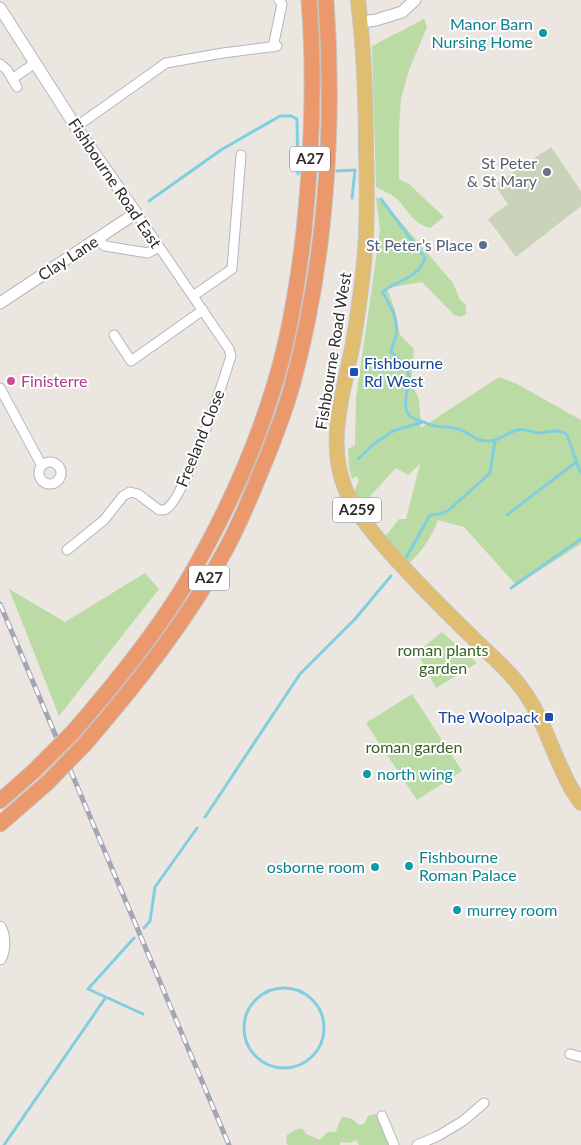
<svg xmlns="http://www.w3.org/2000/svg" width="581" height="1145" viewBox="0 0 581 1145" font-family="Lato,sans-serif">
	<rect width="100%" height="100%" fill="#ece6e0"/>
	<path fill="#bbdba4" d="M424,19L427,27L409,70L401,98L399,127V179L409,184L444,217L430,228C412,223 409,211 397,199C392,194 383,191 376,187L372,46Z
		M376,197L381,199L453,283L460,300L466,305V314L461,317L454,315L422,282L387,288L395,310L400,335L414,349L411,383L419,399L421,428L499,377L517,384L581,420V544L516,585L464,527L438,520C432,537 420,555 406,566L385,537L399,519H406L420,464L408,475L396,468L362,505L357,500L354,493L359,480L356,476L352,479L349,468L348,449L355,445L356,398L380,231Z
		M145,573L159,589L59,716L9,589L65,622Z
		M442,632L477,663L436,688L417,652Z
		M412,694L462,771L417,800L366,723Z
		M374,1114L385,1117L394,1145H359L356,1140L350,1143L340,1142V1145H288L286,1143L287,1135L293,1131L302,1128L306,1134L320,1140C324,1135 328,1130 336,1132L338,1125L342,1117C349,1117 354,1119 359,1125L364,1124L368,1116Z"/>
	<path fill="#c8d3b9" d="M551,147L581,191V206L516,257L488,219L508,204L495,185Z"/>
	<g fill="none" stroke-linecap="round" stroke-linejoin="round">
		<path stroke="#80cfe0" stroke-width="3" d="M337,171L355,170L352,198
			M381,199L425,258C418,279 397,280 382,292C390,304 399,320 396,335C395,341 392,346 391,352C397,359 408,365 409,376C410,387 400,407 410,416C414,420 420,420 424,422C430,424 425,424 431,425C441,428 452,426 461,430C471,434 477,442 489,441C499,441 507,433 517,430C525,428 531,432 539,433C547,433 558,428 566,434C569,437 577,466 581,473
			M149,201L221,150L280,116H291L297,119L298,174
			M358,459L374,444L393,431L423,422
			M507,515L576,462
			M406,558L430,515L440,514L449,510L490,473L495,441
			M511,588L581,539
			M205,817L300,674L355,619L391,576
			M144,928L150,921L155,887L197,828
			M134,938L88,989L143,1014
			M244 1028a40 40 0 1 1 80 0a40 40 0 1 1-80 0Z
			M4,1145L106,997"/>
		<g stroke="#b3b6be" stroke-width="11">
			<path id="street" d="M273,47L282,4L279,0
				M0,64L7,70L17,87
				M12,79L35,63
				M76,127L166,63L223,53L277,46
				M97,239L105,246L148,253L159,247
				M193,296L232,269L241,155
				M114,335L131,361L203,310
				M0,388L42,466
				M39 473a11 11 0 1 1 22 0a11 11 0 1 1-22 0Z
				M67,550L104,520L123,496L130,492L138,494L159,510C161,510 164,510 166,509C184,500 224,379 231,356L229,349L136,213
				M570,1054L581,1057
				M382,1116L394,1145
				M417,1145L438,1136L463,1121L484,1103"/>
		</g>
		<g stroke="#b3b6be" stroke-width="13">
			<path id="secondary" d="M0,8L76,127L136,213L0,303
				M361,22L376,20L402,12L415,0
				M0,927C5,935 5,951 0,959"/>
		</g>
		<g stroke="#c4c4c4" stroke-width="16">
			<path id="primary" d="M358,0C364,50 366,101 366,152C367,180 367,208 366,237C364,272 359,308 353,343C344,390 326,442 345,488C353,508 366,524 379,540C408,574 440,606 472,637C487,652 503,665 516,681C543,713 550,749 569,784C572,791 577,797 581,803"/>
		</g>
		<g stroke="#c4c4c4" stroke-width="17">
			<path id="highway" d="M73,732C114,685 154,636 186,583C223,520 254,453 275,383C290,334 298,282 304,231C312,154 315,77 309,0
				M85,744C138,682 188,620 227,547C238,526 248,503 257,481C270,450 283,418 292,386C326,263 335,127 326,0
				M0,801L34,771
				M0,824L47,783"/>
		</g>
		<use href="#street" stroke="#fff" stroke-width="9"/>
		<use href="#secondary" stroke="#fff" stroke-width="11"/>
		<use href="#primary" stroke="#e0bd71" stroke-width="14"/>
		<use href="#highway" stroke="#eb996c" stroke-width="15"/>
		<g stroke="#a3a7b4" stroke-width="5">
			<path id="rail" d="M0,604L229,1145"/>
		</g>
		<use href="#rail" stroke="#fff" stroke-width="3" stroke-dasharray="9" stroke-linecap="butt"/>
		<g stroke="#c4c4c4" stroke-width="17" stroke-linecap="butt">
			<path id="highway-bridge" d="M34,771L73,732
				M47,783L85,744"/>
		</g>
		<use href="#highway-bridge" stroke="#eb996c" stroke-width="15"/>
	</g>
	<g fill="#0f9aa8" stroke="#fff" stroke-width="2">
		<circle cx="543" cy="33" r="5"/>
		<circle cx="367" cy="774" r="5"/>
		<circle cx="409" cy="866" r="5"/>
		<circle cx="375" cy="867" r="5"/>
		<circle cx="457" cy="910" r="5"/>
	</g>
	<circle fill="#6b7280" stroke="#fff" stroke-width="2" cx="547" cy="172" r="5"/>
	<circle fill="#5c6f8a" stroke="#fff" stroke-width="2" cx="483" cy="245" r="5"/>
	<g fill="#1a4fb4" stroke="#fff" stroke-width="2">
		<rect x="349" y="367" width="10" height="10" rx="2.5"/>
		<rect x="544" y="712" width="10" height="10" rx="2.5"/>
	</g>
	<circle fill="#d1479c" stroke="#fff" stroke-width="2" cx="11" cy="381" r="5"/>
	<g text-anchor="middle" stroke-width="4" stroke-linejoin="round" paint-order="stroke">
		<g fill="#fff" stroke="#6b6b6b" stroke-width="1">
			<rect x="290" y="146.5" width="40" height="25" rx="4"/>
			<rect x="333" y="497.5" width="48" height="25" rx="4"/>
			<rect x="189" y="565.5" width="40" height="25" rx="4"/>
		</g>
		<g font-size="15" font-weight="bold" fill="#2c2c2c">
			<text x="310" y="164">A27</text>
			<text x="357" y="515">A259</text>
			<text x="209" y="583">A27</text>
		</g>
		<g font-size="16" fill="#0d838f" stroke="#fff" text-anchor="start">
			<text x="533" y="30" text-anchor="end">Manor Barn<tspan x="533" dy="18">Nursing Home</tspan></text>
			<text x="377" y="780">north wing</text>
			<text x="419" y="863">Fishbourne<tspan x="419" dy="18">Roman Palace</tspan></text>
			<text x="365" y="873" text-anchor="end">osborne room</text>
			<text x="467" y="916">murrey room</text>
		</g>
		<g font-size="16" fill="#5b616d" stroke="#fff" text-anchor="end">
			<text x="537" y="169">St Peter<tspan x="537" dy="18">&amp; St Mary</tspan></text>
		</g>
		<g font-size="16" fill="#2c2c2c" stroke="#fff">
			<text transform="translate(115 183) rotate(56)" y="6">Fishbourne Road East</text>
			<text transform="translate(68 258) rotate(-33)" y="6">Clay Lane</text>
			<text transform="translate(333 351) rotate(-81)" y="6">Fishbourne Road West</text>
			<text transform="translate(200 438) rotate(-68)" y="6">Freeland Close</text>
		</g>
		<g font-size="16" fill="#4e5e75" stroke="#fff" text-anchor="end">
			<text x="473" y="251">St Peter’s Place</text>
		</g>
		<g font-size="16" fill="#164399" stroke="#fff" text-anchor="start">
			<text x="364" y="369">Fishbourne<tspan x="364" dy="18">Rd West</tspan></text>
			<text x="539" y="723" text-anchor="end">The Woolpack</text>
		</g>
		<g font-size="16" fill="#b23c85" stroke="#fff" text-anchor="start">
			<text x="21" y="387">Finisterre</text>
		</g>
		<g font-size="16" fill="#356124" stroke="#fff">
			<text x="443" y="656">roman plants<tspan x="443" dy="18">garden</tspan></text>
			<text x="414" y="753">roman garden</text>
		</g>
	</g>
</svg>
